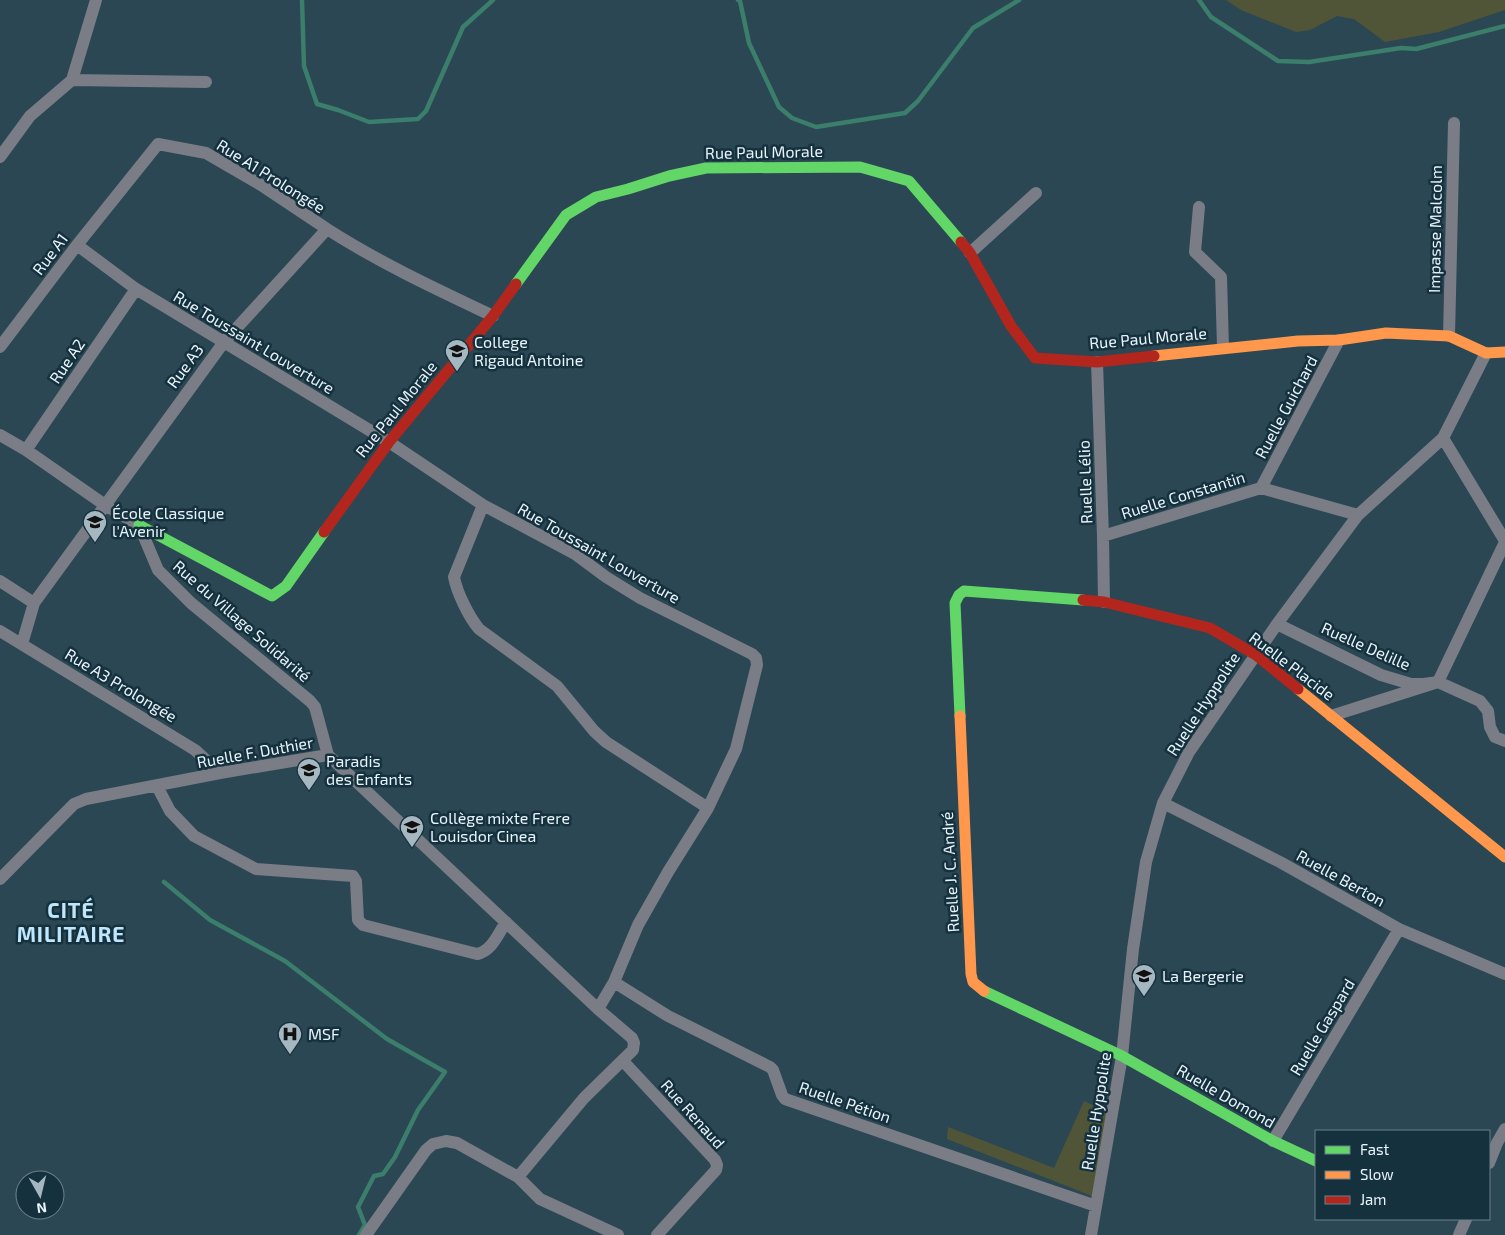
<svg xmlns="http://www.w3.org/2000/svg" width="1505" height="1235" viewBox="0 0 1505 1235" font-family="'Exo 2',sans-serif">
	<rect width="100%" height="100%" fill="#2b4753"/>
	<path fill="#505537" d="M1226,0H1505V10L1439,32L1385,42L1354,19L1337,16L1310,30L1296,32L1241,10Z
		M1084,1101L1107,1112L1092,1196L947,1139L948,1127L1054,1168Z"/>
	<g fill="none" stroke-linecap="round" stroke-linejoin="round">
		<path stroke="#3a7e6b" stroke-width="4.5" d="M302,0L304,66L317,104L338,110L369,122L418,119L426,111L463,27L493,0
			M738,0L740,1L749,43L779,107L792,118L816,127L905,113L918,101L973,28L1019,0
			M1199,0L1211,17L1278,61L1309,62L1401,48L1416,49L1505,26
			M164,882L210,920L285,961L387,1039L445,1072L418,1110L395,1157L383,1174L374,1176L358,1207L365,1225L359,1235"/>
		<path stroke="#7a7d86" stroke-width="12" d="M72,80L206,82
			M0,157L30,116L72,80L96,0
			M1199,207L1195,252L1221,277L1223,348
			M77,245L136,289L389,442L483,505L575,554L606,577L640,598L752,654L756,658L757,665L736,749L708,808L668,872L638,925L614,982L598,1009
			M970,253L1036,193
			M1449,336L1454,123
			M0,347L77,245L158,144L206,153L261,185L327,229
			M1097,362L1103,536L1104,602
			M0,435L26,450L105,505L139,525L158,570L191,603L310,701L315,707L328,755
			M1443,438L1505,541
			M26,450L136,289
			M1261,488L1339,340
			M483,505L454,577C457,593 469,617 479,629L557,686L594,731L606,742L708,808
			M1103,536L1261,488L1358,515
			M0,581L34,603
			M1277,624L1381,675L1411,684H1424L1438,682L1480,701L1488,711L1490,727L1495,737L1505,741
			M0,631L195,750L220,773
			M22,644L34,603L224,342L327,229C380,263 436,289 493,316
			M1331,716L1438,682L1505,542
			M157,786L170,811L194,836L256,869L353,876L356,881L358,920L363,925L477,954C492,951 498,934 506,922
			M1163,803L1280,862L1399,929L1505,974
			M0,879L74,804L86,799L220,773L328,755L598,1009L632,1038L634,1043L633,1050L584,1098L518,1177
			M614,982L668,1016L770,1067L773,1070L782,1095L785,1099L1096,1206
			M623,1061L715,1160L717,1165L716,1170L657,1235
			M1273,1141L1399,929
			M1489,1163L1497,1143L1505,1129
			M366,1235L426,1150L433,1144L446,1141L457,1143L518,1177L540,1199L618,1235
			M1091,1235L1122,1056L1133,949L1146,862L1163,803L1189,752L1277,624L1358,515L1443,438L1486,353
			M1459,1235L1466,1219"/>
		<path stroke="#63d668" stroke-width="11" d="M516,284L566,215L596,197L628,189L669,176L706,168L860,167L909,181L961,242
			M139,525L272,596L286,586L324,532
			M960,716L955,603L959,595L964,591L1083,600
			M984,991L1122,1056L1273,1141L1316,1161"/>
		<path stroke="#ff974d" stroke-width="11" d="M1154,356L1298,341L1339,340L1386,333L1449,336L1486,353L1505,352
			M1298,689L1505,857
			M960,716L971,974L973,982L984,991"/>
		<path stroke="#b3261e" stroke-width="11" d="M961,242L970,253L1011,326L1035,358L1097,362L1154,356
			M324,532L389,442L493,316L516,284
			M1083,600L1104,602L1210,628L1256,655L1298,689"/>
	</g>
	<defs>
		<g id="school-pin" transform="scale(1.25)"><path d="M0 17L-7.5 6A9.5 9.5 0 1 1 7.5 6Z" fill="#a5b7c0" stroke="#16313e"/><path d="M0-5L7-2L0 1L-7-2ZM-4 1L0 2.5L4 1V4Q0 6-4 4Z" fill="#111"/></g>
		<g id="hospital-pin" transform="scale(1.25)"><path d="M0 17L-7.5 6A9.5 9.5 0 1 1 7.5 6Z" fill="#a5b7c0" stroke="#16313e"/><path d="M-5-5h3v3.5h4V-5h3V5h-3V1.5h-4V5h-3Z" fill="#111"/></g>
	</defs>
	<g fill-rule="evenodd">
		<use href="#school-pin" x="457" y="351"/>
		<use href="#school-pin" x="95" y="522"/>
		<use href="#school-pin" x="309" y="770"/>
		<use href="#school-pin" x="412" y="827"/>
		<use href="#school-pin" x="1144" y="976"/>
		<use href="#hospital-pin" x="290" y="1034"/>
	</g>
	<g text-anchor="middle" stroke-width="5" stroke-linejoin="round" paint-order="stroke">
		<g font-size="16" fill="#e7f4fb" stroke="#16313e">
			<text transform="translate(764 152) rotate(-1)" y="6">Rue Paul Morale</text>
			<text transform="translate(271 176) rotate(32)" y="6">Rue A1 Prolongée</text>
			<text transform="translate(1435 229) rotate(-89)" y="6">Impasse Malcolm</text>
			<text transform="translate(50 254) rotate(-53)" y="6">Rue A1</text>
			<text transform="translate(1148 338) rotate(-5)" y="6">Rue Paul Morale</text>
			<text transform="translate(254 342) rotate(31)" y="6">Rue Toussaint Louverture</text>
			<text transform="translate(67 361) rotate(-56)" y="6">Rue A2</text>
			<text transform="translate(185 366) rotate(-54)" y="6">Rue A3</text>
			<text transform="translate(1286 407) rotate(-62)" y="6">Ruelle Guichard</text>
			<text transform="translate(396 409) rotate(-51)" y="6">Rue Paul Morale</text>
			<text transform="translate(1085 482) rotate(-92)" y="6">Ruelle Lélio</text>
			<text transform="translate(1183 495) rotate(-17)" y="6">Ruelle Constantin</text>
			<text transform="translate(599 553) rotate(30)" y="6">Rue Toussaint Louverture</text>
			<text transform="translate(242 621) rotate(41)" y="6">Rue du Village Solidarité</text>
			<text transform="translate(1366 646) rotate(24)" y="6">Ruelle Delille</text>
			<text transform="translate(1292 666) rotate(37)" y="6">Ruelle Placide</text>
			<text transform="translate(121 685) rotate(31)" y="6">Rue A3 Prolongée</text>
			<text transform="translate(1203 704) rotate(-57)" y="6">Ruelle Hyppolite</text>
			<text transform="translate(255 752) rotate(-10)" y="6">Ruelle F. Duthier</text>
			<text transform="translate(950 872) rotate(-93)" y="6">Ruelle J. C. André</text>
			<text transform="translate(1341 878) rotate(29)" y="6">Ruelle Berton</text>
			<text transform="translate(1322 1027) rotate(-59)" y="6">Ruelle Gaspard</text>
			<text transform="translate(1226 1096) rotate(30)" y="6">Ruelle Domond</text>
			<text transform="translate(845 1102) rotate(19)" y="6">Ruelle Pétion</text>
			<text transform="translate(1096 1111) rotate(-81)" y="6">Ruelle Hyppolite</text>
			<text transform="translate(693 1114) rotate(48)" y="6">Rue Renaud</text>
		</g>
		<g font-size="16" fill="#e7f4fb" stroke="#16313e" text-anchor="start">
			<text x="474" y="348">College<tspan x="474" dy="18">Rigaud Antoine</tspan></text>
			<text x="112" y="519">École Classique<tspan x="112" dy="18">l'Avenir</tspan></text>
			<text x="326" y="767">Paradis<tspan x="326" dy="18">des Enfants</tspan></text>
			<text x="430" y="824">Collège mixte Frere<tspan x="430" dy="18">Louisdor Cinea</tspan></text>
			<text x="1162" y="982">La Bergerie</text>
			<text x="308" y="1040">MSF</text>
		</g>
		<g font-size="21" font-weight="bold" letter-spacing="1" fill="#bfe6fa" stroke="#16313e">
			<text x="71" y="918">CITÉ<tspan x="71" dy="24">MILITAIRE</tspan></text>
		</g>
	</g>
	<rect x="1315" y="1130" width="175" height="90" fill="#16313e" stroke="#6a7f8a"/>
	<rect x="1325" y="1146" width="25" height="8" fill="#63d668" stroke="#6a7f8a"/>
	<text x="1360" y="1155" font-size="15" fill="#e7f4fb">Fast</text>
	<rect x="1325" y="1171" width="25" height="8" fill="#ff974d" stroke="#6a7f8a"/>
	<text x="1360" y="1180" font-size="15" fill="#e7f4fb">Slow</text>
	<rect x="1325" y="1196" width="25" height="8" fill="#b3261e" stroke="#6a7f8a"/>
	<text x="1360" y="1205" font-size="15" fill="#e7f4fb">Jam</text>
	<g transform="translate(40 1195) rotate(172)"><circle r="24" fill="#16313e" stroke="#6a7f8a"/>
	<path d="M0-4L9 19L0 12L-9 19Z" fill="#a5b7c0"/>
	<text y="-8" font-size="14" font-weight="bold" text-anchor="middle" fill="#e7f4fb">N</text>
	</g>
</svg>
